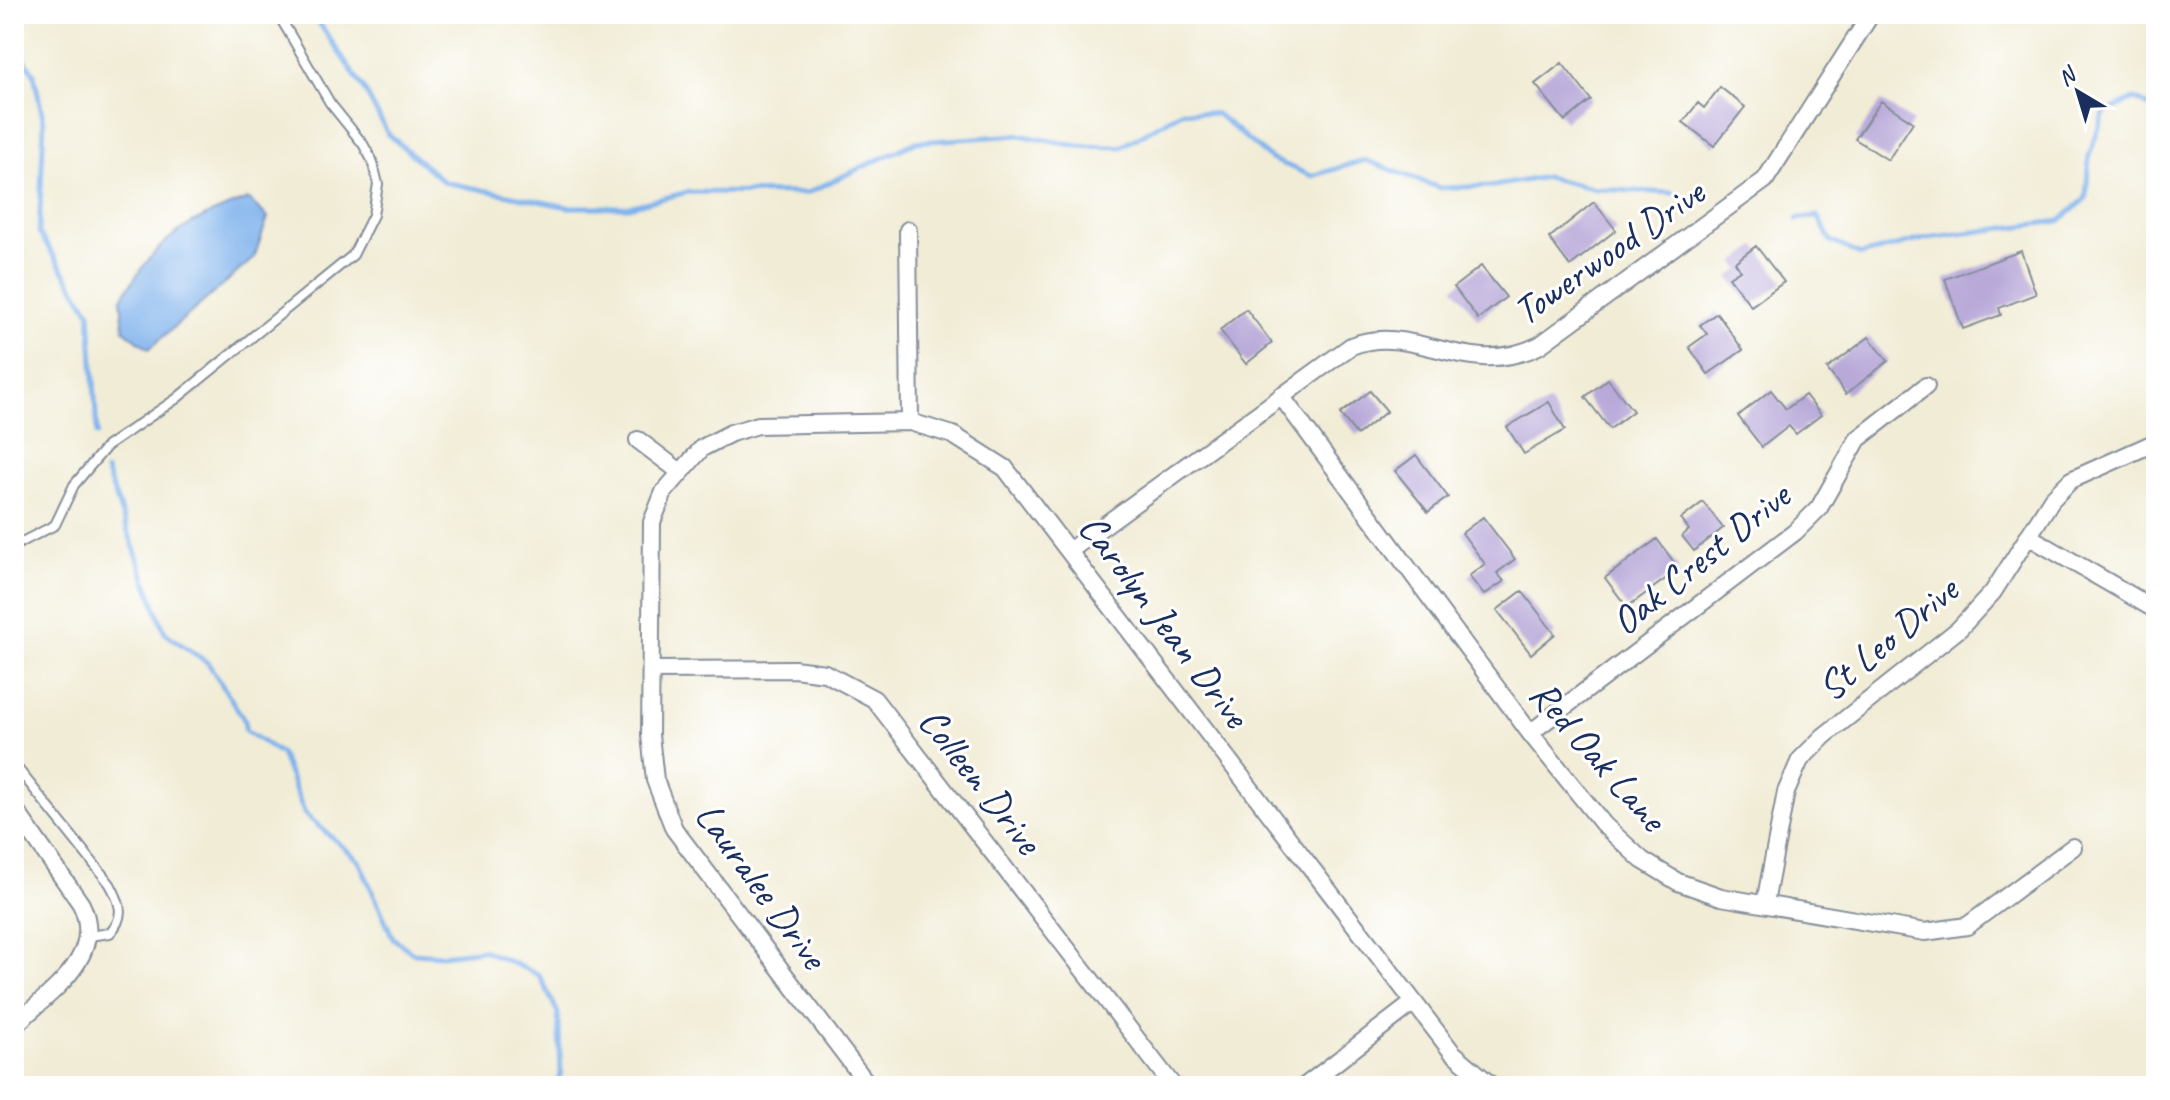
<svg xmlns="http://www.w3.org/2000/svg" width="2170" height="1100" viewBox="0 0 2170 1100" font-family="Caveat,sans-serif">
	<rect width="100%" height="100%" fill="#fff"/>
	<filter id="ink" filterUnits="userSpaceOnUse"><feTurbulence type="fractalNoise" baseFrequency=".0125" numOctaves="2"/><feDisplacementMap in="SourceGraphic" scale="16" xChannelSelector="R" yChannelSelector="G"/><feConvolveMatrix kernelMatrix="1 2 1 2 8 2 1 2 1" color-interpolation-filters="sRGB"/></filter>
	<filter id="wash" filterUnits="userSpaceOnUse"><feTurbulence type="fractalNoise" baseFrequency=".006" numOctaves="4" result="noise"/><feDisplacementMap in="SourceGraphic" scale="32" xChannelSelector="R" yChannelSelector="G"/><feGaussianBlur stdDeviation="1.8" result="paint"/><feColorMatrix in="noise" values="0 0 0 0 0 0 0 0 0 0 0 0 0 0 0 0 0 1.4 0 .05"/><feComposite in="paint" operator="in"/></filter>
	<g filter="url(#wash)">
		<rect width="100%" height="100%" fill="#f1ecd5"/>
		<path fill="#7fb2ec" stroke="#4d70a5" stroke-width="2" d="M248,199L268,217L254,258L149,349L124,330L121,299C161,236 179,225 248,199Z"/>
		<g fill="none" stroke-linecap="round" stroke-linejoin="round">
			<path stroke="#7fb2ec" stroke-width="5" d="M313,14L364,89L388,134L444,182L568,207H628L688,192L807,193L916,142L1019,135L1078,146L1121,147L1183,111L1217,114L1271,159L1312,176L1365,160L1440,188L1494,186L1546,177L1596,189L1673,193
				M14,43L34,74L44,123L39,233L90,312L97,434
				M1797,219L1817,216L1831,241L1861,255L1927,238L2060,221L2086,198L2089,156L2104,113L2134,99L2156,109
				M106,471L165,633L208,663L245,721V730L281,754L305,814L359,861L393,938L413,953L442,955L483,950L539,975L558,1013L561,1072L557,1086"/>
		</g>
		<g id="blocks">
			<path fill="#b8a9d9" d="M1562,63L1591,100L1565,121L1535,84Z
				M1720,87L1745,107L1714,146L1683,122L1698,103L1704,108Z
				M1881,101L1913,122L1888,160L1855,139Z
				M1594,202L1616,230L1570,266L1549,238Z
				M1756,246L1784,282L1751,306L1729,277L1740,270L1735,262Z
				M2021,251L2036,294L1999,308L2001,315L1963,329L1945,279Z
				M1481,266L1506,297L1478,319L1454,287Z
				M1246,309L1272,343L1246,364L1220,330Z
				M1717,313L1743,350L1708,374L1689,347L1707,334L1700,325Z
				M1869,337L1888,361L1846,394L1827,369Z
				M1608,379L1633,411L1610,429L1585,397Z
				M1771,390L1786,409L1805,395L1821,415L1796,434L1789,426L1762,447L1738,416Z
				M1370,391L1387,411L1357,435L1340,414Z
				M1549,402L1565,430L1524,454L1507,427Z
				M1416,455L1448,497L1428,512L1395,471Z
				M1703,502L1723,528L1694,551L1682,536L1689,530L1681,519Z
				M1483,517L1515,559L1497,573L1504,581L1484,595L1469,576L1485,564L1462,533Z
				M1657,539L1679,569L1627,607L1605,578Z
				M1522,591L1555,634L1531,654L1497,610Z"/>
		</g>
	</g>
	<g filter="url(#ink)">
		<use href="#blocks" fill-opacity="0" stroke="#868e9a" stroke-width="2"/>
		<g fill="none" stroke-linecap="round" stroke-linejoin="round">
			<g stroke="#868e9a" stroke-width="12">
				<path id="service" d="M14,546L55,525L74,485L107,446L176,399L353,255L373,215L378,184L372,160L363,144L330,103L278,14
					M14,764L110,884C120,902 126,916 110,933L89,936"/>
			</g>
			<g stroke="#868e9a" stroke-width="20">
				<path id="minor" d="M908,230L910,422
					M1281,396L1530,733L1604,825L1642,860L1678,882L1721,897L1925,932L1967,926L2073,847
					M638,440L679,471
					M2028,536L2156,610
					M1069,551L1351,346C1415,321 1467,382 1540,345L1765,180L1871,14
					M652,670L794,669L825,673L874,699L1173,1086
					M1530,733L1795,532L1819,508L1858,439L1926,386
					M14,808L81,904C107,957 48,993 14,1026
					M1765,903L1786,792L1800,760L1824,736L1959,629L1993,592L2052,499L2071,480L2156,442
					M869,1086L674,829L655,780L650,735L652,522L664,492L702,448L731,433L758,425L910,422L953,435L1005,468L1452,1052L1492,1086
					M1305,1086L1413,1003"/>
			</g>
			<use href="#service" stroke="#fff" stroke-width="8"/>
			<use href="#minor" stroke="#fff" stroke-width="16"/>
		</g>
	</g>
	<g text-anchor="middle" stroke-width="6" stroke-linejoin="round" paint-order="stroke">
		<g font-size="40" fill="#1b2f5e" stroke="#fff">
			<text transform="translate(1608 251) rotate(-35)" y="14">Towerwood Drive</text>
			<text transform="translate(1700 558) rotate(-39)" y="14">Oak Crest Drive</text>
			<text transform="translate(1165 620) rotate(53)" y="14">Carolyn Jean Drive</text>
			<text transform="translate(1887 638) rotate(-40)" y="14">St Leo Drive</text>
			<text transform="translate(1599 755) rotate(49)" y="14">Red Oak Lane</text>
			<text transform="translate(981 780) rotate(52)" y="14">Colleen Drive</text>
			<text transform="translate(762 885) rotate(54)" y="14">Lauralee Drive</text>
		</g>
	</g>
	<rect width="2170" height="1100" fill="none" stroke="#fff" stroke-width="48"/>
	<g transform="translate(2078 92) rotate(322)" stroke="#ffffff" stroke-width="6" paint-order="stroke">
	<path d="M0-6L14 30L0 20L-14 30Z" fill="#1b2f5e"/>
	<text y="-12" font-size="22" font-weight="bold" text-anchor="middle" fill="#1b2f5e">N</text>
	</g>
</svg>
